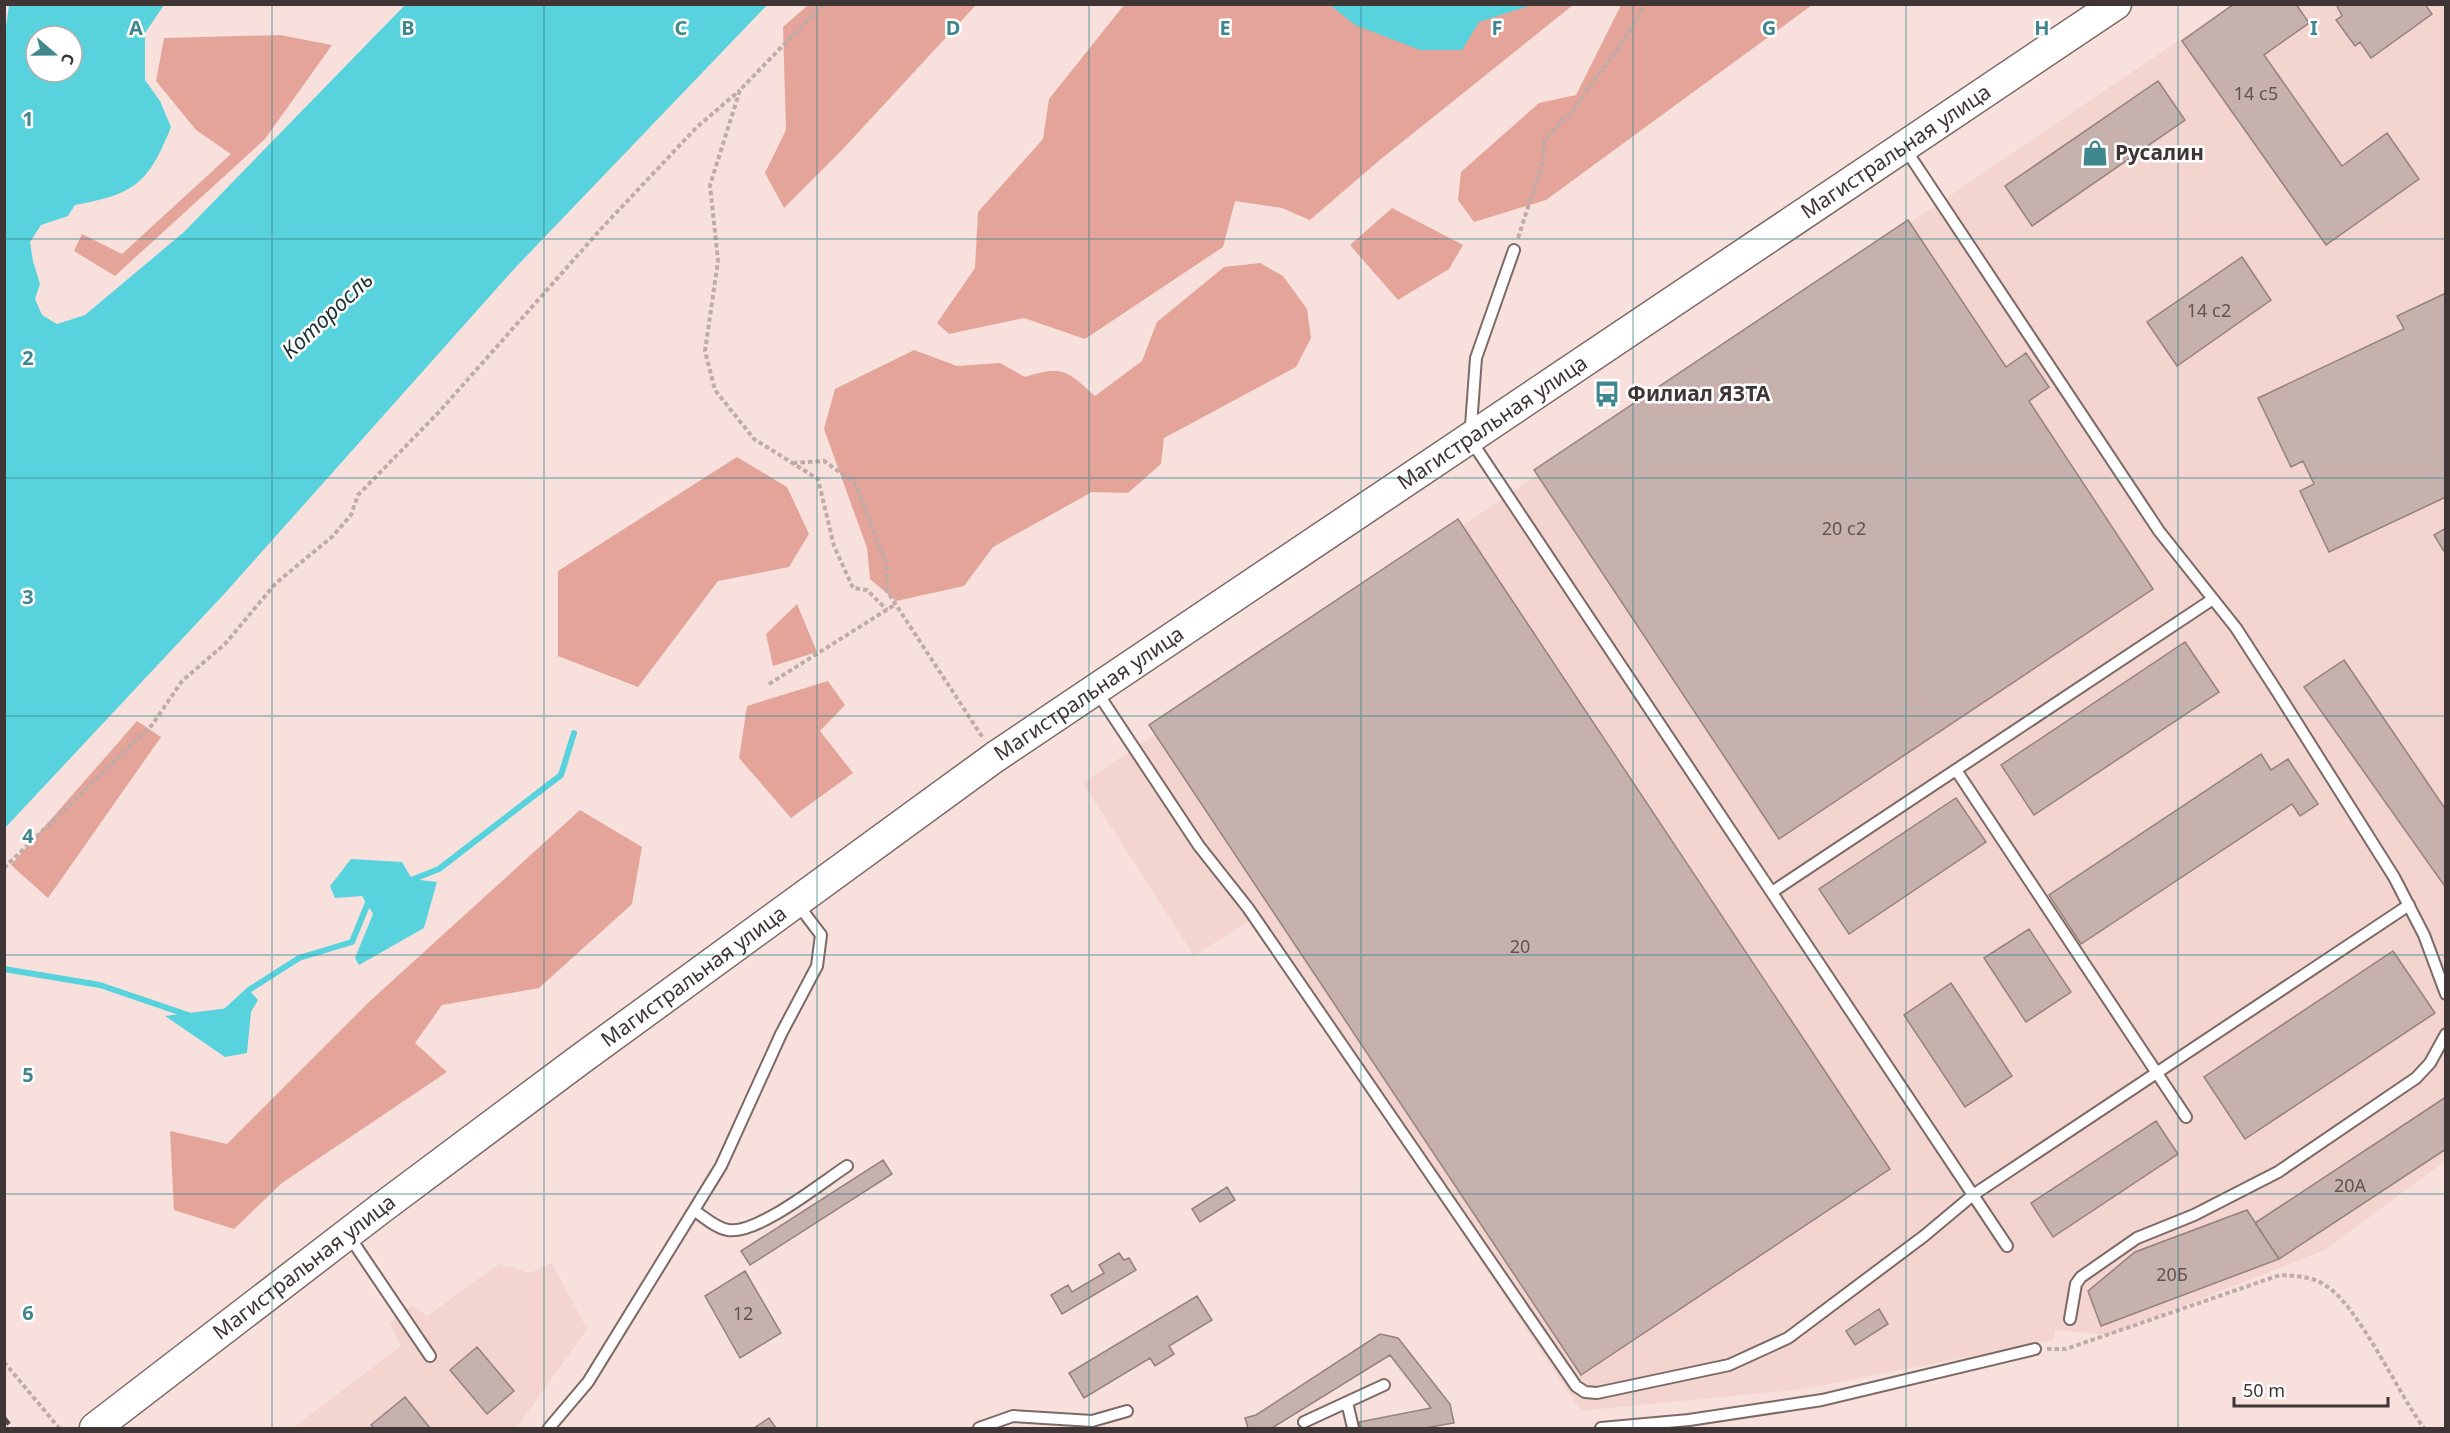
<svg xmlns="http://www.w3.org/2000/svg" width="2450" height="1433" viewBox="0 0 2450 1433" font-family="'Noto Sans',sans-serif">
	<rect width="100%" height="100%" fill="#f8e1dc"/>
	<path fill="#f3d4ce" d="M2231,5H2445V1161L2325,1250L2109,1335L2055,1330L2054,1340L1803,1389L1581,1411L1252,919L1194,956L1083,783Z
		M552,1263L587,1329L516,1428H293L401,1346L390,1323L412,1305L427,1316L499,1264L530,1273Z"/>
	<path fill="#e4a499" d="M808,5H976L842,150L784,208L765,173L786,130L783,27Z
		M1124,5H1573L1381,159L1310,220L1282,208L1235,201L1223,247L1085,339L1024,318L949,334L937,323L975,268L978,212L1043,139L1049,99Z
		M1621,5H1812L1546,200L1474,222L1458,200L1461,172L1539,103L1576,95Z
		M280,35L332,45L265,139L115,276L74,251L82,234L122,254L231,154L196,130L156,81L164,38Z
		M1392,208L1463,245L1449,269L1398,300L1350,245Z
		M1260,263L1283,276L1307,309L1311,338L1296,367L1164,438L1161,464L1128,493L1092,492L993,547L964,586L896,601L870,579L867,548L824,429L835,389L914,350L957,366L1000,363L1025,377C1064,365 1067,371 1095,396L1142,361L1157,322L1224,267Z
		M737,457L787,487L809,534L789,567L718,581L638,687L558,656V571Z
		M797,604L817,652L773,666L766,634Z
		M828,681L845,705L820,731L853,773L791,818L739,758L747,706Z
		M137,721L161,737L48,898L11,865Z
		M580,810L642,847L632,904L539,988L442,1005L415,1043L447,1072L282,1183L234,1229L174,1210L170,1131L227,1144L370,1001Z"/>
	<path fill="#58d3dd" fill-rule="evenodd" d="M9,5H164L145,33V80L160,101L171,127C148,184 135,194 75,205L68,216L41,225L30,242L33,261L40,284L35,299L42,315L57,324L85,315L184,232L405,5H767L515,268L226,592L5,828L4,40ZM36,36H72V72H36Z
		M1330,5H1531L1479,22L1462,50H1420L1355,25Z
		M351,859L402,862L412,879L437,882L424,928L359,965L355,958L373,914L362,896L335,898L330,886Z
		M249,990L258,1000L251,1012L247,1053L225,1057L165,1016L229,1008Z"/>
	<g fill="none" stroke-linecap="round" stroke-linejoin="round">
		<path stroke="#58d3dd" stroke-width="6" d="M406,882L439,869L561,775L574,733
			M4,969L100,985L191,1016
			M223,1014L249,990L299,958L352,942L370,898"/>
	</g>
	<path fill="#c7b1ad" stroke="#95817d" stroke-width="1.5" d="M2234,4H2296L2309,23L2264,55L2342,166L2387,133L2419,179L2326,245L2182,41Z
		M2336,4H2425L2432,14L2371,58L2360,42L2355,46L2336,20L2342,16Z
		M2158,81L2185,120L2032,226L2005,186Z
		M1908,220L2006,367L2026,353L2049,387L2029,401L2153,589L1779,839L1534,470Z
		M2242,257L2271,300L2177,366L2147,322Z
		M2446,293V497L2329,552L2300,491L2314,484L2303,461L2291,467L2258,398L2404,329L2397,316Z
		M1458,519L1890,1169L1581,1375L1149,725Z
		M2446,528V553H2445L2434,535Z
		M2185,642L2219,692L2034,815L2001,765Z
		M2344,660L2446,810V888L2304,687Z
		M2261,754L2271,770L2288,759L2318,804L2300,816L2292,804L2081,944L2049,895Z
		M1956,798L1986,842L1849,934L1819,889Z
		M2029,929L2071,992L2026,1022L1984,958Z
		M2393,951L2435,1013L2245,1139L2204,1077Z
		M1951,983L2012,1076L1965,1107L1904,1015Z
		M2446,1097V1149L2279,1259L2255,1223Z
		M2156,1121L2178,1154L2053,1237L2031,1203Z
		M883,1160L892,1174L750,1265L741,1251Z
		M1227,1187L1235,1200L1200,1222L1192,1209Z
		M2247,1210L2279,1259L2101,1326L2088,1291L2135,1252Z
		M1119,1253L1124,1260L1129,1258L1136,1270L1062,1314L1051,1295L1068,1285L1072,1292L1104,1273L1099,1265Z
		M745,1271L781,1333L740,1358L705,1296Z
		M1197,1296L1212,1320L1169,1346L1174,1354L1155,1366L1150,1358L1084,1398L1069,1373Z
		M1879,1309L1888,1324L1855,1345L1846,1331Z
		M1380,1334L1398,1338L1450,1404L1454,1423L1425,1428H1361L1359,1422L1431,1408L1390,1355L1272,1428H1248L1245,1418L1256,1415Z
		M477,1347L514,1391L487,1414L450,1370Z
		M405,1397L430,1428H374L371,1425Z
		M769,1418L776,1428H754Z"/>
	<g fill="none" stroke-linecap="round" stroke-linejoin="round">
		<g stroke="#7d6966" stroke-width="14">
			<path id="lane" d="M1904,147L2159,531L2236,628L2278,693L2394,877L2424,935L2446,994
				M1514,250L1476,358L1470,439L2007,1246
				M1097,692L1199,846L1248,908L1576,1386L1585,1392L1597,1393L1729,1365L1788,1338L1924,1236L1973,1195L2409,905
				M1956,770L2186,1117
				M1772,892L2213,599
				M695,1211C705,1218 716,1228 728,1230C757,1235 821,1183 847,1166
				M349,1236L430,1356
				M2070,1319L2076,1284L2081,1277L2137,1238L2194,1215L2278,1172L2416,1078L2430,1063L2446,1034
				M1347,1402L1353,1428
				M1304,1422L1384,1385
				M549,1428L588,1382L721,1166L781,1034L817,966L821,935L796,902
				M979,1428L1013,1416L1092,1421L1127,1411
				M1601,1428L1689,1420L1822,1400L2035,1349"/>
		</g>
		<g stroke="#7d6966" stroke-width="33">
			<g id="secondary">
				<path id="s1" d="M95,1428L380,1209L578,1061L995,757L2116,4"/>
			</g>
		</g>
		<path stroke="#beaca8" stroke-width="4" stroke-dasharray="4.5 3" stroke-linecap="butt" d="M823,4L740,90L710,185L718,261L705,351L715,390L754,439L818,479L834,546L853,588L867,590L887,610
			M1518,238L1543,161L1544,141L1561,121L1570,114L1626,37L1645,4
			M793,463L824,461L855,483L887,566V591L983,738
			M769,684L896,604
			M4,868L152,725L182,681L225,644L276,583L333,536L351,515L358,495L439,412L600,230L696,128L740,90
			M2047,1349H2066L2280,1275C2296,1276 2311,1276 2325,1285C2359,1306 2397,1392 2424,1428
			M4,1362L59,1428"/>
		<use href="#lane" stroke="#fff" stroke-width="10"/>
		<use href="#secondary" stroke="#fff" stroke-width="30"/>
		<path stroke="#554a48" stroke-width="4.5" stroke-dasharray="8 8" stroke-linecap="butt" d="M4,1418L12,1428"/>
	</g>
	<path fill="none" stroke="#3f878d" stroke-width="1.5" stroke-opacity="0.55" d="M272,4V1428M544,4V1428M817,4V1428M1089,4V1428M1361,4V1428M1633,4V1428M1906,4V1428M2178,4V1428M4,239H2446M4,478H2446M4,716H2446M4,955H2446M4,1194H2446"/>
	<defs>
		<g id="shop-bare" transform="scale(2.07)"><path d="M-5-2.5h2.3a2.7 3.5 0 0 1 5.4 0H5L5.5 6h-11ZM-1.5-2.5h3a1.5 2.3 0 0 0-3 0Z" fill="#3f878d" stroke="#fff" stroke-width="2.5" paint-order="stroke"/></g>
		<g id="bus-bare" transform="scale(2.07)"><path d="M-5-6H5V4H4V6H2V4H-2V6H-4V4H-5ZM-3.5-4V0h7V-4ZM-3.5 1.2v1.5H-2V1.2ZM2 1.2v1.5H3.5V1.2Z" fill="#3f878d" stroke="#fff" stroke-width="2.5" paint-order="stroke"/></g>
	</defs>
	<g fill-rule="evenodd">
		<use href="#shop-bare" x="2095" y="153"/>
		<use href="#bus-bare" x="1607" y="394"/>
	</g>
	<g text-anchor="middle" stroke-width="5" stroke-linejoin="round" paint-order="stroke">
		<g font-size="18" fill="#605452">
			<text x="2256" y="100">14 с5</text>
			<text x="2209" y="317">14 с2</text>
			<text x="1844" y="535">20 с2</text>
			<text x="1520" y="953">20</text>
			<text x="2350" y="1192">20А</text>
			<text x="2172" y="1281">20Б</text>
			<text x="743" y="1320">12</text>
		</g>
		<g font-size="21" fill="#3e3534" stroke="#fff">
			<text dy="7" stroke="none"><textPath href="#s1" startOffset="2208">Магистральная улица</textPath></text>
			<text dy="7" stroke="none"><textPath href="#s1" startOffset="1722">Магистральная улица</textPath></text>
			<text dy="7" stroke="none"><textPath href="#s1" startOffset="1236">Магистральная улица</textPath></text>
			<text dy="7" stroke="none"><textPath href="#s1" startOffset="750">Магистральная улица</textPath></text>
			<text dy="7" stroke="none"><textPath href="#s1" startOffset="264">Магистральная улица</textPath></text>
		</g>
		<g font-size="21" font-weight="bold" fill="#3e3534" stroke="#fff" text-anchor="start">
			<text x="2115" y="160">Русалин</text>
			<text x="1627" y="401">Филиал ЯЗТА</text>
		</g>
		<g font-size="22" font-style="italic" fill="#1c3233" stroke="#fff">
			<text transform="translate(327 315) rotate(-43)" y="8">Которосль</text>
		</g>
	</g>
	<g font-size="20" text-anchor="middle" font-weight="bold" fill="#3f878d" stroke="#fff" stroke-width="5" stroke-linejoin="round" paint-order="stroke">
		<text x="136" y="35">A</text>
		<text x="408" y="35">B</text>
		<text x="681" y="35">C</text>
		<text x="953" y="35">D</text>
		<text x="1225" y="35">E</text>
		<text x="1497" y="35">F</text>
		<text x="1769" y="35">G</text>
		<text x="2042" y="35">H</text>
		<text x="2314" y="35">I</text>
		<text x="28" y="126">1</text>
		<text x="28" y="365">2</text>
		<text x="28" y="604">3</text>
		<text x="28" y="843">4</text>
		<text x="28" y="1082">5</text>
		<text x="28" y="1320">6</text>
	</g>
	<rect width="2450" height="1433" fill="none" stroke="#3e3534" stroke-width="12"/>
	<g transform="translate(54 54) rotate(110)"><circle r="28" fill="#ffffff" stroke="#b2aeae" stroke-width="1.5"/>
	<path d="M0-4.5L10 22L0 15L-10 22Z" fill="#3f878d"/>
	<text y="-9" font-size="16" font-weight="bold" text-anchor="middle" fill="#3e3534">С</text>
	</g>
	<path d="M2234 1397v9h154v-9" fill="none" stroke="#3e3534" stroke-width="3"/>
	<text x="2243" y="1397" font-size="18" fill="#3e3534" stroke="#ffffff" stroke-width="4.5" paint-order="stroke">50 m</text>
</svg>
